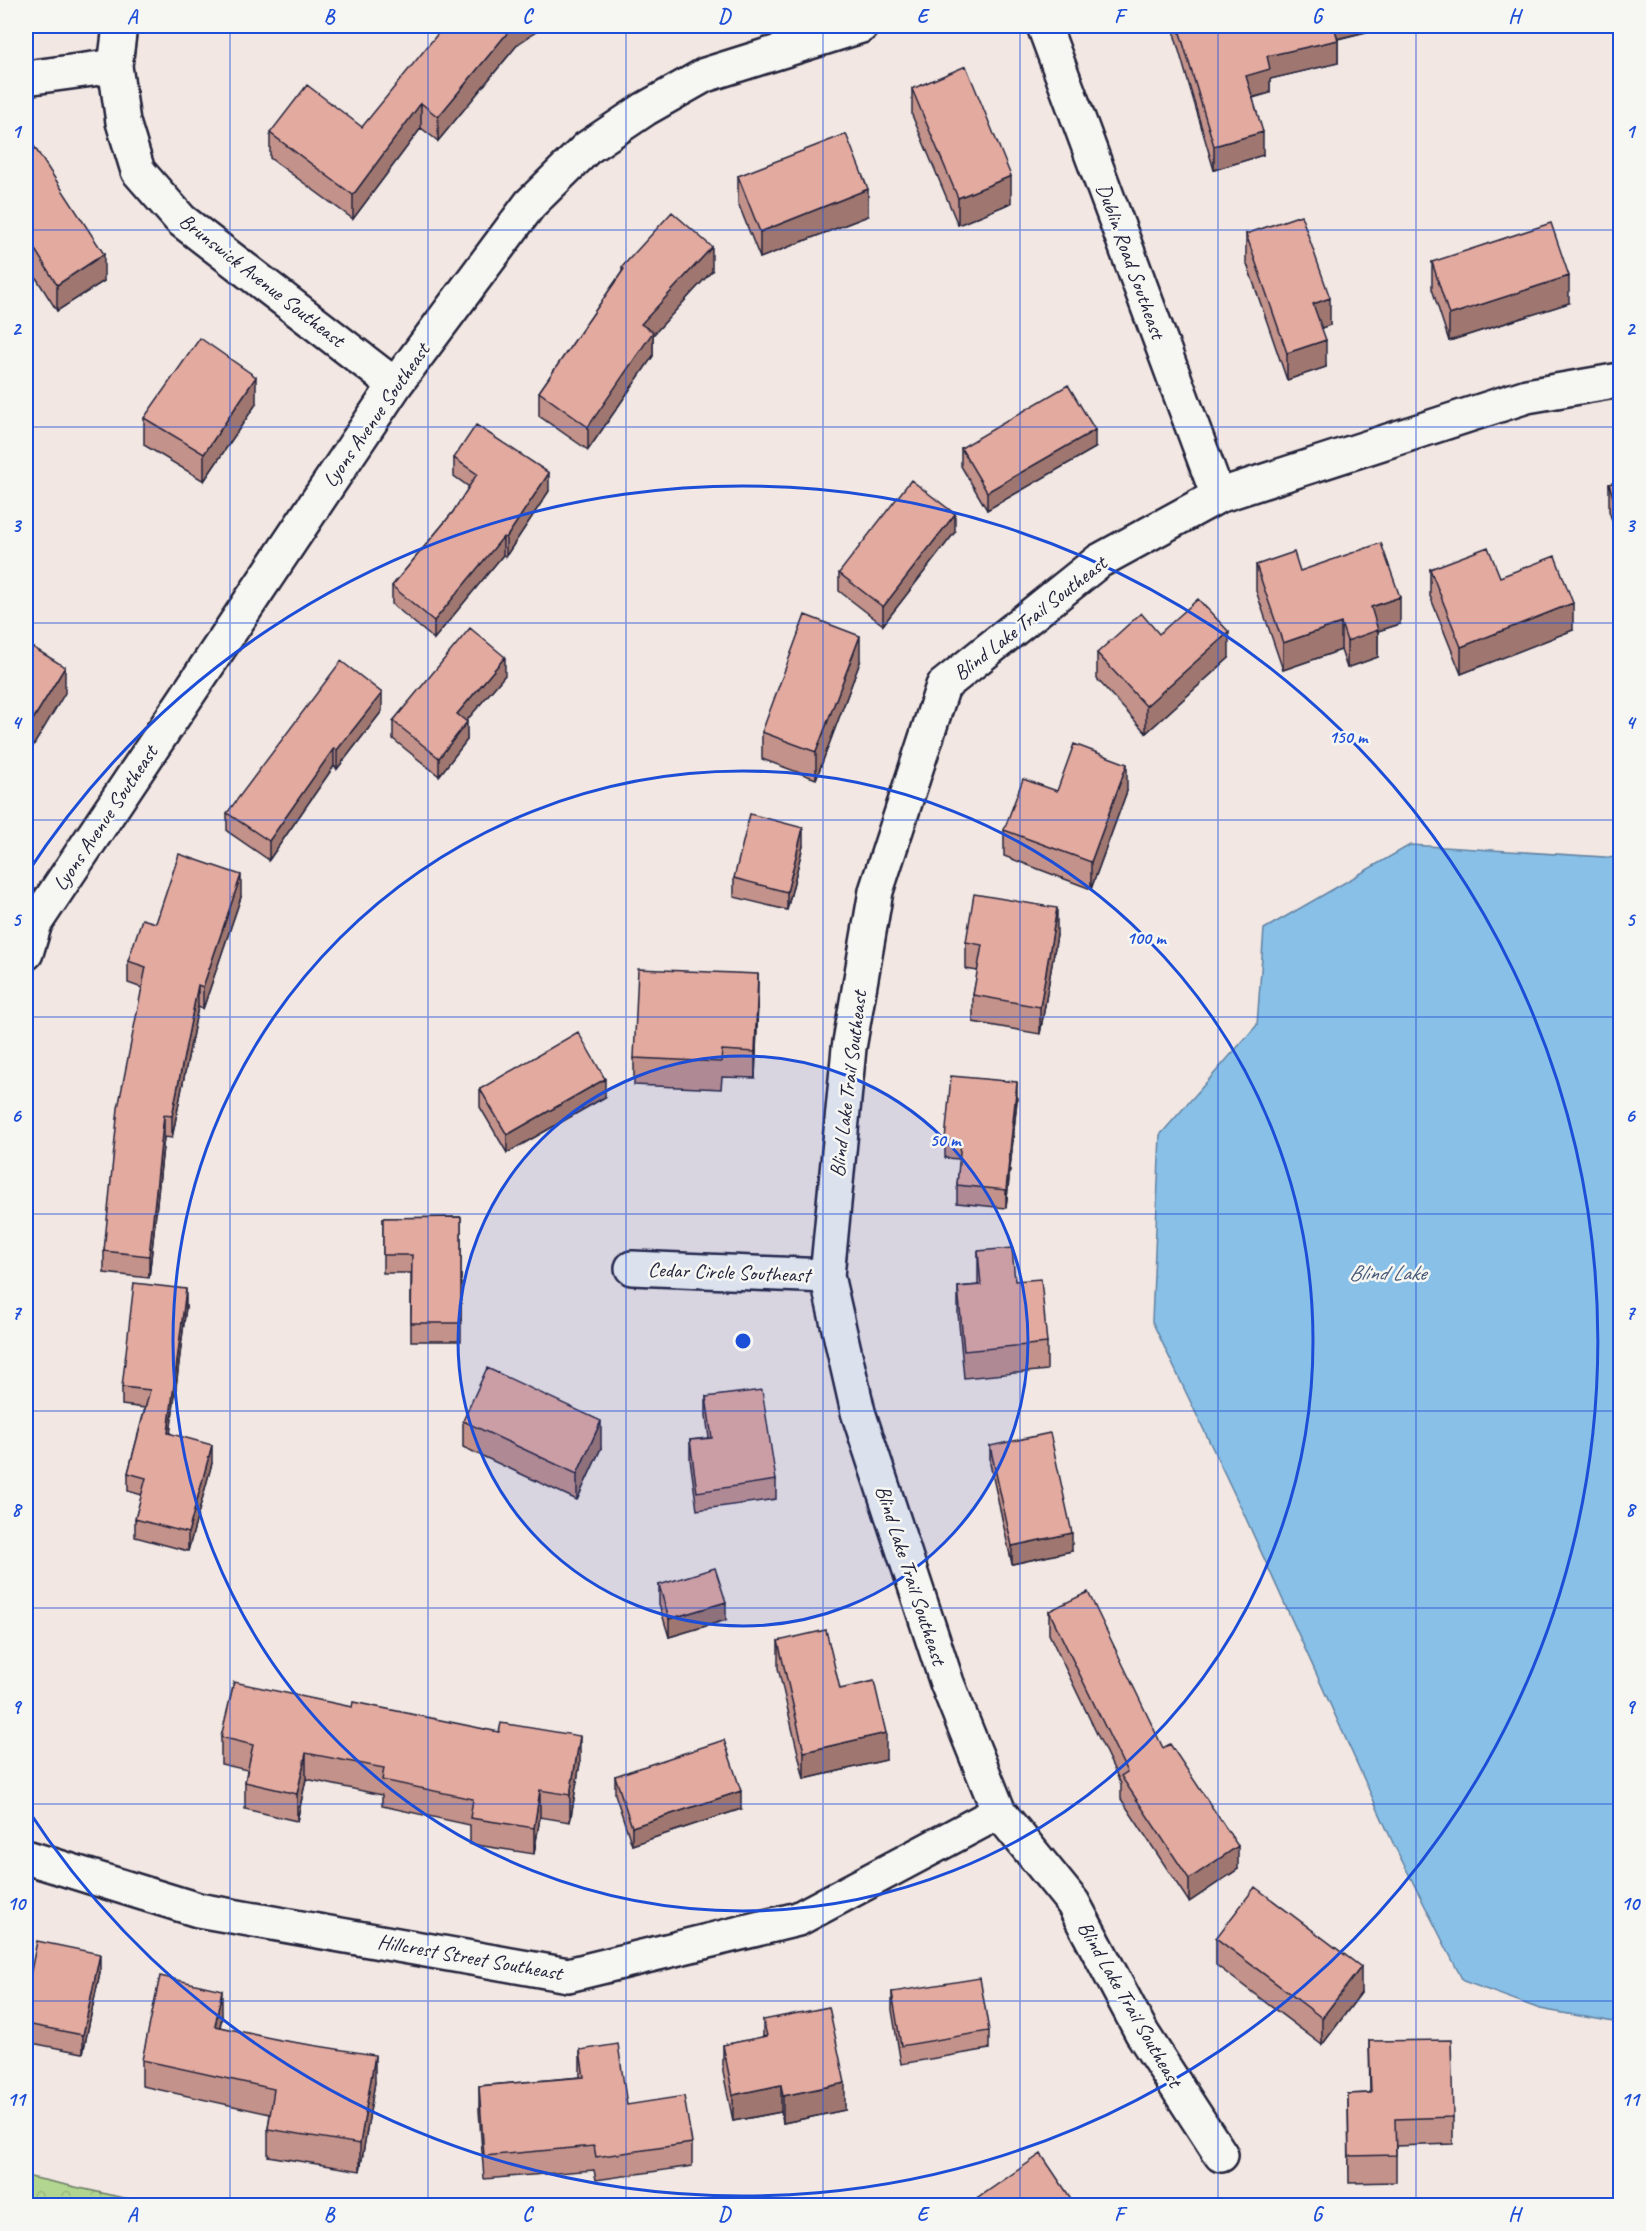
<svg xmlns="http://www.w3.org/2000/svg" width="1646" height="2231" viewBox="0 0 1646 2231" font-family="Caveat,sans-serif">
	<defs>
		<pattern id="forest-crowns" width="20" height="18" patternUnits="userSpaceOnUse" patternTransform="scale(1.5)"><rect width="20" height="18" fill="#b2d690"/><path d="M2 6a3 3 0 1 1 6 0M12 15a3 3 0 1 1 6 0" fill="none" stroke="#99b77d"/></pattern>
	</defs>
	<rect width="100%" height="100%" fill="#f2e7e2"/>
	<filter id="ink" filterUnits="userSpaceOnUse"><feTurbulence type="fractalNoise" baseFrequency=".0167" numOctaves="2"/><feDisplacementMap in="SourceGraphic" scale="12" xChannelSelector="R" yChannelSelector="G"/><feConvolveMatrix kernelMatrix="1 2 1 2 8 2 1 2 1" color-interpolation-filters="sRGB"/></filter>
	<g filter="url(#ink)">
		<path fill="url(#forest-crowns)" stroke="#6a7c66" stroke-width="1.5" d="M26,2176L156,2205H26Z"/>
		<path fill="#89c0e7" stroke="#6081a2" stroke-width="1.5" d="M1410,845L1620,858V2023L1540,2009L1463,1981L1393,1843L1243,1512L1152,1321L1160,1135L1257,1025L1264,929Z"/>
		<g fill="none" stroke-linecap="round" stroke-linejoin="round">
			<g stroke="#22223b" stroke-width="38">
				<path id="minor" d="M120,26L115,66L123,122L138,171L181,220L395,385
					M1044,26L1218,496
					M26,78L115,66
					M26,953L35,923L395,385L530,204L587,148L645,109L705,75L861,26
					M632,1268L827,1276
					M26,1857L198,1910L568,1975L798,1919L999,1812
					M1221,2155L1142,2033L1073,1903L999,1812L947,1683L858,1412L827,1276L849,1048L876,891L943,686L1099,561L1218,496L1527,396L1620,380"/>
			</g>
			<use href="#minor" stroke="#f6f6f2" stroke-width="33"/>
		</g>
		<path fill="#c3928a" stroke="#22223b" stroke-width="1.5" d="M1175,26H1390L1338,39V63L1270,79V93L1253,98L1263,155L1214,170L1175,37Z
			M518,44L438,141L421,128L353,219L270,158V133L362,127Z
			M912,89L1011,203L958,225L912,115Z
			M26,134L104,281L57,311L26,262Z
			M738,176L868,216L760,258L738,203Z
			M1246,234L1330,325L1321,328L1326,367L1287,380L1246,261Z
			M1432,262L1569,303L1449,341L1432,289Z
			M622,267L712,271L653,335V356L588,450L539,416V392L622,272Z
			M256,404L204,481L144,445V418Z
			M961,448H1095L987,510L961,466Z
			M454,458L549,491L506,556L503,555L434,639L392,604V586L453,512L469,487L454,476Z
			M1620,481V546L1609,511V484Z
			M955,532L883,625L839,591V573Z
			M1256,565L1300,571L1400,624L1378,631V657L1347,668L1341,650L1283,670L1256,591Z
			M1430,569L1500,577L1573,630L1461,674L1430,596Z
			M1159,634L1229,658L1146,733L1097,679V653Z
			M860,662L816,779L762,759V732Z
			M505,675L466,721L467,740L439,776L393,739V721Z
			M382,711L337,769L334,766L269,860L227,831V813Z
			M1057,791H1127L1091,889L1004,856V830Z
			M803,846L787,910L734,897V878Z
			M241,897L203,1009L198,1007L172,1138L164,1137L149,1278L104,1273V1251L142,988L128,983V961L156,923Z
			M1057,935L1040,1034L973,1022V995L978,971L966,969V942Z
			M758,1000L755,1078L722,1077L721,1089L634,1085V1058Z
			M480,1089L605,1097L507,1153L480,1107Z
			M1017,1100L1006,1208L957,1203V1185L960,1159L945,1158V1140Z
			M461,1217V1341H411V1273H383V1218Z
			M978,1251L1015,1281L1047,1343V1370L964,1378L958,1313V1287L978,1285Z
			M186,1307L170,1433L212,1463L188,1551L135,1537V1519L142,1495L128,1491V1473L145,1408L122,1405V1387Z
			M706,1397L776,1480V1499L697,1510L690,1459V1440L709,1438L706,1416Z
			M463,1421L601,1448L577,1500L463,1447Z
			M990,1446L1072,1551L1012,1564L990,1464Z
			M659,1585L726,1620L669,1637L659,1604Z
			M1049,1611L1163,1748L1238,1869L1189,1902L1121,1799V1784L1049,1634Z
			M778,1641L840,1689L886,1760L804,1779L778,1668Z
			M221,1737L580,1763L570,1822L540,1817L534,1854L470,1844V1825L382,1806V1795L306,1779L297,1821L245,1809V1782L247,1770L221,1764Z
			M615,1776L741,1809L632,1845L615,1794Z
			M1216,1938L1361,1993L1322,2045L1216,1965Z
			M100,1972L83,2053L26,2042V1996Z
			M892,1992L989,2031V2049L901,2064L892,2010Z
			M222,2016L220,2027L375,2082L360,2171L268,2156V2129L270,2114L142,2086V2060Z
			M763,2020L845,2110L783,2123L781,2112L733,2121L723,2072V2045L763,2037Z
			M1369,2041L1453,2117V2144L1396,2146V2182L1349,2183L1348,2094L1370,2093Z
			M580,2050L627,2105L692,2143V2166L596,2180L594,2170L484,2179L479,2110V2086L580,2077Z
			M978,2198L1074,2205H978Z"/>
		<path fill="#9f7770" stroke="#22223b" stroke-width="1.5" d="M513,26H545L518,44L438,141V117Z
			M1332,26H1390L1332,40Z
			M1338,40V63L1270,79V93L1246,99V76L1267,56Z
			M421,103V128L353,219V195Z
			M1263,132V155L1214,170V146Z
			M1011,176V203L958,225V198Z
			M868,189V216L760,258V232Z
			M712,247V271L653,335V356L588,450V427L641,324Z
			M104,254V281L57,311V285Z
			M1569,276V303L1449,341V315Z
			M1330,298V325L1313,331V304Z
			M1326,340V367L1287,380V353Z
			M256,377V404L204,481V454Z
			M1095,430V448L987,510V492Z
			M549,473V491L506,556V538Z
			M955,514V532L883,625V607Z
			M503,537V555L434,639V621Z
			M1400,597V624L1378,631V657L1347,668V641L1371,607Z
			M1573,603V630L1461,674V647Z
			M1341,623V650L1283,670V643Z
			M1229,632V658L1146,733V706Z
			M860,636V662L816,779V752Z
			M505,657V675L457,732V714Z
			M65,667V693L26,758V731Z
			M382,693V711L337,769V750Z
			M467,722V740L439,776V758Z
			M334,748V766L269,860V841Z
			M1127,764V791L1091,889V862Z
			M803,828V846L787,910V892Z
			M241,875V897L203,1009V987Z
			M1057,908V935L1040,1034V1007Z
			M758,974V1000L755,1078V1052Z
			M198,985V1007L172,1138V1116Z
			M605,1079V1097L507,1153V1135Z
			M1017,1082V1100L1006,1208V1190Z
			M164,1115V1137L149,1278V1256Z
			M186,1289V1307L168,1451V1433Z
			M601,1421V1448L577,1500V1474Z
			M212,1445V1463L188,1551V1533Z
			M1072,1533V1551L1012,1564V1546Z
			M726,1602V1620L669,1637V1619Z
			M886,1733V1760L804,1779V1752Z
			M580,1736V1763L570,1822V1795Z
			M306,1753V1779L297,1821V1794Z
			M540,1790V1817L534,1854V1828Z
			M741,1791V1809L632,1845V1827Z
			M1238,1846V1869L1189,1902V1879Z
			M100,1954V1972L83,2053V2035Z
			M1361,1967V1993L1322,2045V2018Z
			M222,1990V2016L215,2052V2026Z
			M375,2055V2082L360,2171V2144Z
			M845,2083V2110L783,2123V2096Z
			M781,2085V2112L733,2121V2095Z"/>
		<path fill="#e3aaa0" stroke="#22223b" stroke-width="1.5" d="M444,26H513L438,117L421,103L353,195L270,133L307,85L362,127Z
			M1178,26H1334L1338,40L1267,56L1270,69L1246,76L1263,132L1214,146Z
			M966,66L1011,176L958,198L912,89Z
			M26,134L104,254L57,285L26,235Z
			M846,134L868,189L760,232L738,176Z
			M672,212L712,247L641,324L653,332L588,427L539,392L624,269L622,267Z
			M1301,215L1330,298L1313,304L1326,340L1287,353L1246,234Z
			M1551,223L1569,276L1449,315L1432,262Z
			M200,338L256,377L204,454L144,418Z
			M1068,385L1095,430L987,492L961,448Z
			M476,425L549,473L506,538L503,537L434,621L392,586L453,512L477,474L454,458Z
			M911,480L955,514L883,607L839,573Z
			M1620,481V519L1609,484Z
			M1381,543L1400,597L1371,607L1378,630L1347,641L1341,623L1283,643L1256,565L1294,552L1300,571Z
			M1488,547L1500,577L1555,556L1573,603L1461,647L1430,569Z
			M1198,599L1229,632L1146,706L1097,653L1141,613L1159,634Z
			M805,615L860,636L816,752L762,732Z
			M470,628L505,657L457,714L467,722L439,758L393,721Z
			M26,643L65,667L26,731Z
			M341,661L382,693L337,750L334,748L269,841L227,813Z
			M1074,744L1127,764L1091,862L1004,830L1023,779L1057,791Z
			M750,814L803,828L787,892L734,878Z
			M179,854L241,875L203,987L198,985L172,1116L164,1115L149,1256L104,1251L118,1108L146,967L128,961L142,919L156,923Z
			M974,894L1057,908L1040,1007L973,995L982,945L966,942Z
			M638,969L758,974L755,1052L722,1050L721,1062L634,1058Z
			M578,1032L605,1079L507,1135L480,1089Z
			M951,1076L1017,1082L1006,1190L957,1185L961,1141L945,1140Z
			M461,1217V1323H411L412,1255H383V1218Z
			M1012,1248L1015,1281L1041,1279L1047,1343L964,1351L958,1287L981,1285L978,1251Z
			M134,1283L186,1289L168,1433L212,1445L188,1533L135,1519L146,1478L128,1473L150,1390L122,1387Z
			M487,1368L601,1421L577,1474L463,1421Z
			M762,1390L776,1480L697,1492L690,1440L712,1438L706,1397Z
			M1050,1433L1072,1533L1012,1546L990,1446Z
			M715,1568L726,1602L669,1619L659,1585Z
			M1088,1592L1163,1748L1170,1744L1238,1846L1189,1879L1121,1776L1127,1772L1049,1611Z
			M826,1630L840,1689L874,1681L886,1733L804,1752L778,1641Z
			M234,1682L352,1707L353,1702L499,1732L501,1723L580,1736L570,1795L540,1790L534,1828L470,1818L473,1799L382,1780L384,1768L306,1753L297,1794L245,1782L253,1745L221,1737Z
			M724,1740L741,1791L632,1827L615,1776Z
			M1255,1887L1361,1967L1322,2018L1216,1938Z
			M37,1941L100,1954L83,2035L26,2024V1996Z
			M160,1976L222,1990L215,2026L280,2040L375,2055L360,2144L268,2129L274,2089L142,2060Z
			M980,1978L989,2031L901,2046L892,1992Z
			M829,2007L845,2083L783,2096L781,2085L733,2095L723,2045L767,2036L763,2020Z
			M1451,2040L1453,2117L1395,2119L1396,2155L1349,2156L1348,2094L1371,2093L1369,2041Z
			M618,2044L627,2105L684,2096L692,2143L596,2157L594,2146L484,2156L479,2086L584,2077L580,2050Z
			M1041,2154L1074,2203L1070,2205H983L978,2198Z"/>
	</g>
	<path fill="none" stroke="#1d4ed8" stroke-width="1.5" stroke-opacity="0.55" d="M230,26V2206M428,26V2206M626,26V2206M823,26V2206M1020,26V2206M1218,26V2206M1416,26V2206M26,230H1620M26,427H1620M26,623H1620M26,820H1620M26,1017H1620M26,1214H1620M26,1411H1620M26,1608H1620M26,1804H1620M26,2001H1620"/>
	<circle cx="743" cy="1341" r="285" fill="#1d4ed8" fill-opacity=".12"/>
	<g fill="none" stroke="#1d4ed8" stroke-width="3">
		<circle cx="743" cy="1341" r="285"/>
		<circle cx="743" cy="1341" r="570"/>
		<path d="M26 875A855 855 0 1 1 26 1807"/>
	</g>
	<g text-anchor="middle" stroke-width="5" stroke-linejoin="round" paint-order="stroke">
		<g font-size="21" fill="#22223b" stroke="#f6f6f2">
			<text transform="translate(1131 261) rotate(70)" y="7">Dublin Road Southeast</text>
			<text transform="translate(262 280) rotate(38)" y="7">Brunswick Avenue Southeast</text>
			<text transform="translate(376 415) rotate(-55)" y="7">Lyons Avenue Southeast</text>
			<text transform="translate(1030 618) rotate(-38)" y="7">Blind Lake Trail Southeast</text>
			<text transform="translate(105 818) rotate(-56)" y="7">Lyons Avenue Southeast</text>
			<text transform="translate(848 1084) rotate(-83)" y="7">Blind Lake Trail Southeast</text>
			<text transform="translate(729 1272) rotate(2)" y="7">Cedar Circle Southeast</text>
			<text transform="translate(911 1575) rotate(72)" y="7">Blind Lake Trail Southeast</text>
			<text transform="translate(470 1957) rotate(10)" y="7">Hillcrest Street Southeast</text>
			<text transform="translate(1130 2004) rotate(60)" y="7">Blind Lake Trail Southeast</text>
		</g>
		<g font-size="22" font-style="italic" fill="#465977" stroke="#f6f6f2">
			<text x="1387" y="1280">Blind Lake</text>
		</g>
	</g>
	<circle cx="743" cy="1341" r="9" fill="#1d4ed8" stroke="#f6f6f2" stroke-width="3"/>
	<g font-size="18" text-anchor="middle" font-weight="bold" fill="#1d4ed8" stroke="#f6f6f2" stroke-width="5" stroke-linejoin="round" paint-order="stroke">
		<text x="1348" y="743">150 m</text>
		<text x="1146" y="944">100 m</text>
		<text x="945" y="1146">50 m</text>
	</g>
	<rect width="1646" height="2231" fill="none" stroke="#f6f6f2" stroke-width="66"/>
	<rect x="33" y="33" width="1580" height="2165" fill="none" stroke="#1d4ed8" stroke-width="2"/>
	<g font-size="20" text-anchor="middle" font-weight="bold" fill="#1d4ed8">
		<text x="132" y="23">A</text>
		<text x="329" y="23">B</text>
		<text x="527" y="23">C</text>
		<text x="724" y="23">D</text>
		<text x="922" y="23">E</text>
		<text x="1119" y="23">F</text>
		<text x="1317" y="23">G</text>
		<text x="1514" y="23">H</text>
		<text x="16" y="138">1</text>
		<text x="1630" y="138">1</text>
		<text x="16" y="335">2</text>
		<text x="1630" y="335">2</text>
		<text x="16" y="532">3</text>
		<text x="1630" y="532">3</text>
		<text x="16" y="729">4</text>
		<text x="1630" y="729">4</text>
		<text x="16" y="926">5</text>
		<text x="1630" y="926">5</text>
		<text x="16" y="1122">6</text>
		<text x="1630" y="1122">6</text>
		<text x="16" y="1319">7</text>
		<text x="1630" y="1319">7</text>
		<text x="16" y="1516">8</text>
		<text x="1630" y="1516">8</text>
		<text x="16" y="1713">9</text>
		<text x="1630" y="1713">9</text>
		<text x="16" y="1910">10</text>
		<text x="1630" y="1910">10</text>
		<text x="16" y="2106">11</text>
		<text x="1630" y="2106">11</text>
		<text x="132" y="2221">A</text>
		<text x="329" y="2221">B</text>
		<text x="527" y="2221">C</text>
		<text x="724" y="2221">D</text>
		<text x="922" y="2221">E</text>
		<text x="1119" y="2221">F</text>
		<text x="1317" y="2221">G</text>
		<text x="1514" y="2221">H</text>
	</g>
</svg>
